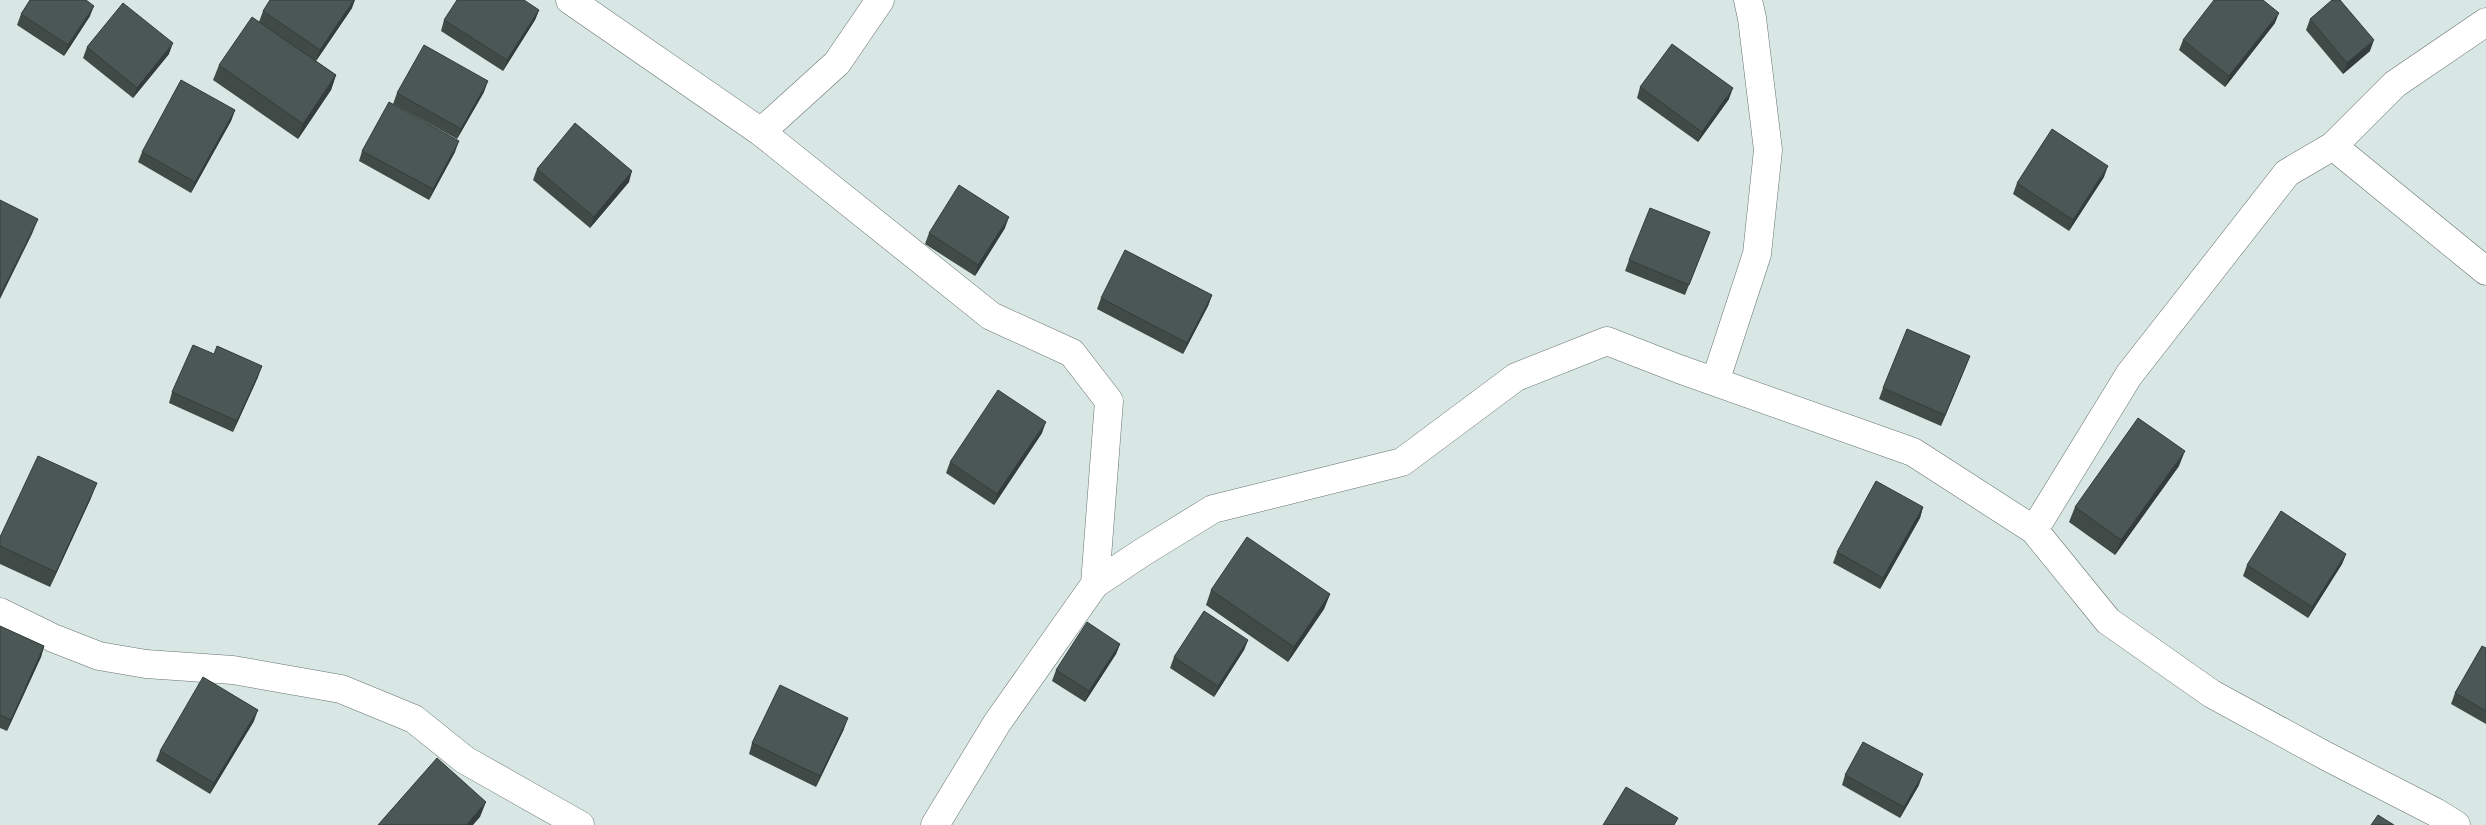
<svg xmlns="http://www.w3.org/2000/svg" width="2486" height="825" viewBox="0 0 2486 825" font-family="'Public Sans',sans-serif">
	<rect width="100%" height="100%" fill="#d8e7e3"/>
	<g fill="none" stroke-linecap="round" stroke-linejoin="round">
		<g stroke="#667370" stroke-width="29">
			<path id="minor" d="M570,0L761,132L991,316L1072,353L1109,401L1095,584
				M761,132L837,63L880,0
				M2333,146L2486,271
				M1715,382L1757,254L1768,150L1752,18L1748,0
				M2034,530L2108,621L2212,694L2326,756L2435,812L2456,825
				M0,612L53,638L99,656L146,664L233,670L341,689L414,719L465,760L580,825
				M935,825L997,723L1095,584L1143,552L1213,509L1402,462L1516,377L1607,341L1679,369L1913,452L2034,530L2129,375L2287,173L2333,146L2395,84L2486,22"/>
		</g>
		<use href="#minor" stroke="#fff" stroke-width="28"/>
	</g>
	<path fill="#404b48" d="M352,8L316,61L336,75L331,90L298,139L213,80L219,65L259,22L263,11Z
		M539,10L535,20L503,71L441,31L444,20Z
		M21,14L90,16L64,56L17,25Z
		M2310,19L2370,51L2343,74L2306,30Z
		M2275,23L2225,87L2179,50L2183,40Z
		M87,47L169,54L133,98L83,58Z
		M1640,87L1729,99L1698,142L1637,98Z
		M484,92L457,139L393,104L397,93Z
		M235,110L231,121L191,193L138,162L142,152Z
		M362,151L455,152L429,200L359,161Z
		M537,169L629,182L590,228L533,180Z
		M2104,177L2069,231L2013,194L2017,183Z
		M1005,228L975,276L925,244L929,233Z
		M1710,232L1685,295L1625,271L1629,260Z
		M1212,295L1208,306L1183,354L1097,309L1101,298Z
		M1966,366L1941,426L1879,399L1883,388Z
		M258,377L233,432L169,403L172,392Z
		M1042,433L994,505L946,473L950,462Z
		M2179,466L2115,555L2069,522L2075,507Z
		M91,498L50,587L0,564V537Z
		M1923,507L1920,518L1880,589L1833,563L1837,552Z
		M2346,554L2342,564L2308,618L2243,576L2247,565Z
		M1211,590L1330,594L1324,609L1288,662L1206,605Z
		M0,626L44,646L41,657L7,731L0,728Z
		M1248,640L1244,650L1214,697L1170,668L1174,657Z
		M1120,644L1116,654L1085,702L1052,681L1056,670Z
		M2486,648V724L2451,704L2455,693Z
		M254,721L210,794L156,761L160,751Z
		M844,729L816,787L749,754L752,743Z
		M1845,775L1919,785L1900,818L1842,785Z"/>
	<path fill="#343d3b" d="M354,0H355L352,8L316,61L320,50Z
		M94,6L90,16L64,56L68,45Z
		M539,10L535,20L503,71L507,60Z
		M2279,13L2275,23L2225,87L2229,76Z
		M2374,40L2370,51L2343,74L2347,63Z
		M173,43L169,54L133,98L137,88Z
		M336,75L331,90L298,139L303,124Z
		M488,81L484,92L457,139L461,129Z
		M1733,88L1729,99L1698,142L1702,132Z
		M235,110L231,121L191,193L195,182Z
		M459,141L455,152L429,200L433,189Z
		M2108,166L2104,177L2069,231L2073,220Z
		M632,171L629,182L590,228L594,217Z
		M1009,217L1005,228L975,276L978,265Z
		M38,219L32,234L0,299V295Z
		M1212,295L1208,306L1183,354L1187,343Z
		M1970,356L1966,366L1941,426L1945,415Z
		M262,366L258,377L233,432L237,421Z
		M1046,422L1042,433L994,505L997,494Z
		M2185,451L2179,466L2115,555L2121,540Z
		M97,483L91,498L50,587L56,572Z
		M1923,507L1920,518L1880,589L1883,578Z
		M2346,554L2342,564L2308,618L2312,607Z
		M1330,594L1324,609L1288,662L1294,647Z
		M1248,640L1244,650L1214,697L1218,686Z
		M1120,644L1116,654L1085,702L1089,691Z
		M44,646L41,657L7,731L11,720Z
		M258,710L254,721L210,794L214,783Z
		M848,718L844,729L816,787L820,776Z
		M1923,774L1919,785L1900,818L1904,807Z
		M486,802L480,817L473,825H466Z"/>
	<path fill="#4a5754" stroke="#343d3b" d="M30,0H86L94,6L68,45L21,14Z
		M270,0H354L320,50L263,11Z
		M457,0H524L539,10L507,60L444,20Z
		M2214,0H2263L2279,13L2229,76L2183,40Z
		M2332,0H2340L2374,40L2347,63L2310,19Z
		M123,3L173,43L137,88L87,47Z
		M252,17L336,75L303,124L219,65Z
		M1672,44L1733,88L1702,132L1640,87Z
		M424,45L488,81L461,129L397,93Z
		M181,80L235,110L195,182L142,152Z
		M389,102L459,141L433,189L362,151Z
		M575,123L632,171L594,217L537,169Z
		M2052,129L2108,166L2073,220L2017,183Z
		M959,185L1009,217L978,265L929,233Z
		M0,200L38,219L0,295Z
		M1650,208L1710,232L1689,285L1629,260Z
		M1125,250L1212,295L1187,343L1101,298Z
		M1907,329L1970,356L1945,415L1883,388Z
		M193,345L214,354L217,346L262,366L237,421L172,392Z
		M998,390L1046,422L997,494L950,462Z
		M2138,418L2185,451L2121,540L2075,507Z
		M38,456L97,483L56,572L0,546V537Z
		M1876,481L1923,507L1883,578L1837,552Z
		M2281,511L2346,554L2312,607L2247,565Z
		M1247,537L1330,594L1294,647L1211,590Z
		M1204,611L1248,640L1218,686L1174,657Z
		M1087,622L1120,644L1089,691L1056,670Z
		M0,626L44,646L11,720L0,715Z
		M2482,646L2486,648V711L2455,693Z
		M203,677L258,710L214,783L160,751Z
		M780,685L848,718L820,776L752,743Z
		M1863,742L1923,774L1904,807L1845,775Z
		M437,758L486,802L466,825H378Z
		M1626,787L1678,818L1674,825H1603Z
		M2378,815L2394,825H2371Z"/>
</svg>
